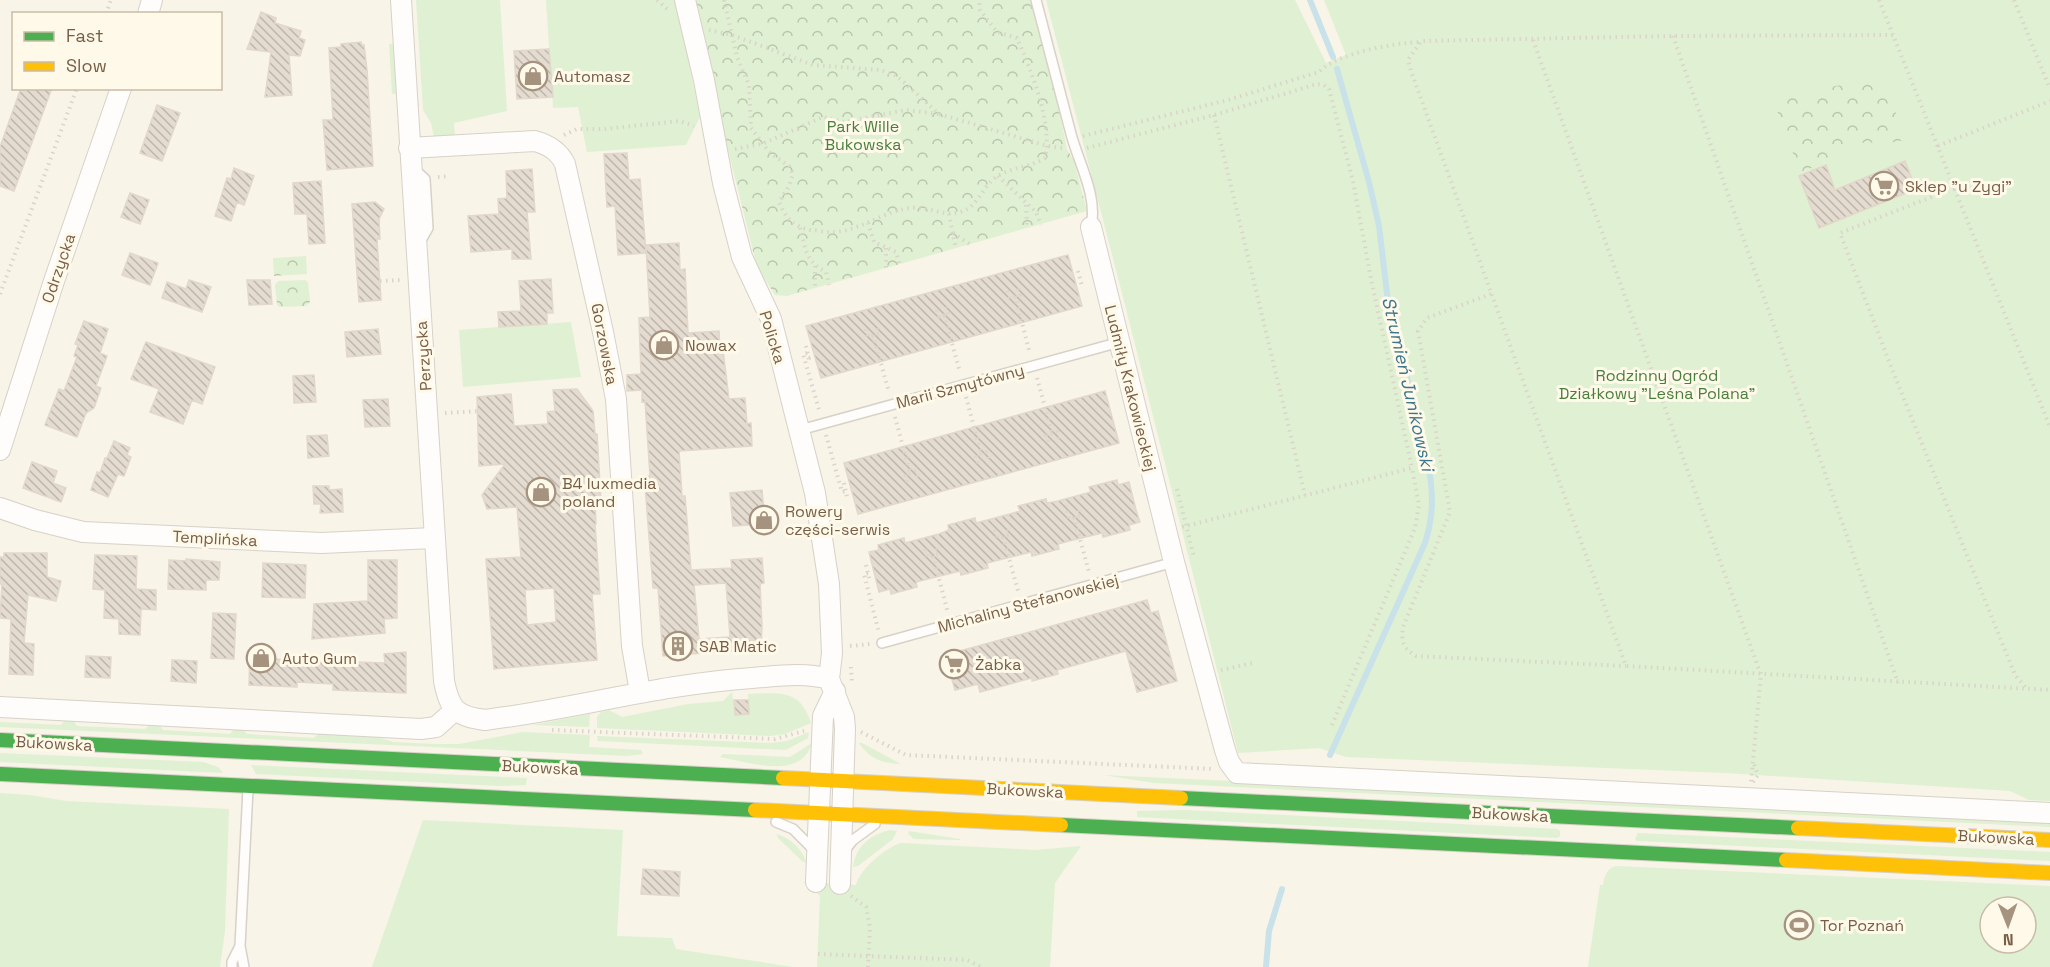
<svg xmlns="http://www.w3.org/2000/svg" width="2050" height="967" viewBox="0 0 2050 967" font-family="'Space Grotesk',sans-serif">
	<defs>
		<pattern id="forest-crowns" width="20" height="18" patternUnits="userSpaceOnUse" patternTransform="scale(1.5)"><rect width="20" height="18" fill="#e0f0d2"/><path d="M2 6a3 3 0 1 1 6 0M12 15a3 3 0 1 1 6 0" fill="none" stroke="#bac6ac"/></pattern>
		<pattern id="building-back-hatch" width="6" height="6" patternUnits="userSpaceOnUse" patternTransform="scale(1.5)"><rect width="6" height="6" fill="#e4dcd0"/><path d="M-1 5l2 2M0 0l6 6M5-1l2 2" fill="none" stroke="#beb6ab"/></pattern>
	</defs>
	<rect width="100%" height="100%" fill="#f8f4e8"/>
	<path fill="#e0f0d2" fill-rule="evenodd" d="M416,0H500L507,111L454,123L455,137H434L431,123L423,110Z
		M546,0H676L700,117L686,145L587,152L578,107L553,108Z
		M1046,0H1295L1326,63L1346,55L1324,0H2050V801L2029,800L2010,791L1725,773L1346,757L1319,748L1238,753L1123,297Z
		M389,44H395L398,94H392Z
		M571,322L581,377L463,387L459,330Z
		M732,692L735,715L749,714L748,694C779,693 800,688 811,723L785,734L770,736L597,728V717L601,712L609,710L622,717L688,704L723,701Z
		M590,714L589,727L532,725Z
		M67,718L72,719L77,726L145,729L152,723H158L163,730L230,734L236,727H241L247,734L314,738L321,731L366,733L393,742L436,744H459L523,732L590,735L589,747L641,750L643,754L627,756L0,727V722L61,725Z
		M809,732L808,738L786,750L598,741L597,736L770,743L787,741Z
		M812,743C801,781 749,762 720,757L723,754L790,757Z
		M859,743H862L901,764C882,763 870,759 859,743Z
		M0,753L203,762L218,767L223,773L0,762Z
		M251,765L527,778L526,785L501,786L256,774Z
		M1103,775L2050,820V827L1154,783Z
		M0,793L30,795L66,801L229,809L225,931L220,967H0Z
		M1185,810L1557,829L1560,831V836L1557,838L1137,817V811Z
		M423,820L623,830L617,936L672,938L676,949L793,967H372Z
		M890,830L897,831L893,839L858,866L853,867C856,846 870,835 890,830Z
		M909,831L960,839V840L914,839L908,834Z
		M1638,833L2050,852V861L1637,841L1635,839Z
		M776,834C791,838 801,848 807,863L802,861L778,838Z
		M901,843L1035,850L1081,846L1055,883L1050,967H817L820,896L803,882L856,885C860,869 885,848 901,843Z
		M1616,866L2050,886V967H1588L1600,885H1603C1605,875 1606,869 1616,866ZM1990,907H2026V943H1990Z"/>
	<path fill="url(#forest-crowns)" d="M691,0H1030L1056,95L1067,149L1074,161L1087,211L787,296L775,295L757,267Z
		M1882,78L1906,139L1897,142L1855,143L1839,148L1826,163L1800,172L1772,97Z
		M306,256L307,274L274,276L273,258Z
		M305,280L308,282L310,302L306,306L280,307L277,305L275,285L278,281Z"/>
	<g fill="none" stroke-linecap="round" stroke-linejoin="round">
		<path stroke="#c9e2e9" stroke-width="6" d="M1310,0L1333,57
			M1330,755L1425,543C1435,511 1433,489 1427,458L1388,302L1379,226L1369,182L1337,69
			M1266,967L1269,931L1282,889"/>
	</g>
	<path fill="url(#building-back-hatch)" stroke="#e1d7ca" stroke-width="1.5" fill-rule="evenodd" d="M261,12L276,18L275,23L301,31L299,38L305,40L300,56L289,55L292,95L265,97L271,52L247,49Z
		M361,42L362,46L364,45L367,70L373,166L327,170L323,120H333L329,48L341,47V44Z
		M549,49L553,97L517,99L514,51Z
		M21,88H52L14,191L0,186V147Z
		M157,105L180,113L162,161L140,153Z
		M627,153L629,180L640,179L646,253L618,255L615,206L607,207L604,154Z
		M1905,161L1916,189L1819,228L1799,176L1826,165L1835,190Z
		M234,168L254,176L244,205L237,202L231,221L215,216L227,178L231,179Z
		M532,169L535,212H527L531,259H512V249L471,252L468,216L499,214L498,199L507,198L506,171Z
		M321,181L325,243L309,244L307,214H295L293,183Z
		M130,193L149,200L140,224L121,217Z
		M375,202L384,209L379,219L380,239H377L381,300L359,302L352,204Z
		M679,243L680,270L685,269L688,333L719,331L720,351L723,350L729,399L745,398L747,424L751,423L752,446L679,451L682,496H685L691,570L732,568L731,560L762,558L764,583L760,584L762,626L761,649L663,656L658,588H653L646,498L645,476H650L645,401L642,402V390L627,391V375L641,374L639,318L650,317L646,245ZM726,583L730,637L699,639L694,585Z
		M130,253L158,263L150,285L122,275Z
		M1068,255L1082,306L821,378L806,326Z
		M551,279L553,313H547V324L499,327L498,312L521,311L519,281Z
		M189,280L211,287L202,312L162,298L167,282L186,289Z
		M247,280H270L272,304L249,305Z
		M84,321L108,329L100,353L107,356L96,386L101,388L94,408L86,413L77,437L45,425L59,389L64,391L77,357L74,356L78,345L75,344Z
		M378,329L381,354L347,357L345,332Z
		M146,342L215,367L202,404L192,400L183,424L150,412L159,389L131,379Z
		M314,375L316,402L294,403L293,376Z
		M577,389L593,411L595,434H597L601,501L595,502L596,524L595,525L600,594H592L597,660L494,669L486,559L521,557L517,507L487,509L482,495L505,464L479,466L477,397L511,394L514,426L548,424L547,412L555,411L553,390ZM554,588L556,622L527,625L525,590Z
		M1105,391L1119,443L858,514L844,463Z
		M388,399L390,426L365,427L363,400Z
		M327,435L329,456L308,458L307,436Z
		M114,441L130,448L127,455L131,457L124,476L118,474L108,497L91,490L97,472L100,473L105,458H107Z
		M32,462L57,471L53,483L66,488L61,502L23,488Z
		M1117,480L1118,485L1129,482L1136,510L1140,522L1129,525L1130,530L1103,537L1102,533L1069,541L1058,544L1059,549L1032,556L1031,552L987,563L988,568L961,575L960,571L916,582L917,587L891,594L890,589L879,592L869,552L879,550L878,545L904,538L905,543L939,534L949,530L948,525L975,518L976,523L1010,514L1020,511L1018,506L1046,499L1047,503L1058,501L1091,492L1089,487Z
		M313,486H329V490L342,489L343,512L320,513L321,504H314Z
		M762,490L765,524L733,526L730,493Z
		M4,553H47V577L61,581L56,601L28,595L24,643L34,644L33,675L9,674L11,619L0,618L2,584H0V557H4Z
		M95,555L137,556L136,589L156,590V610L141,609L140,635L119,634V619L104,618L105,590L93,589Z
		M186,559L220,562L219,580H206V590L168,589L169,560L186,561Z
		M368,560H397V618L384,619L385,633L312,639L314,604L368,601Z
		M263,563L306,565L305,598L262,597Z
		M1147,600L1151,613L1158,611L1177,681L1137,692L1126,651L1057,670L1058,674L1032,681V678L980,692L978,684L955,690L945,655Z
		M213,613L236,614L234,659L211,658Z
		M250,648H270V659L385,663L384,654L406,652V693L333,690V684L297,682V687L249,685Z
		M86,656L111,657L110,678L85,677Z
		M172,660L197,661L196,683L171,681Z
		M734,700H748L749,714L735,715Z
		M643,869L680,872L679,896L641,894Z"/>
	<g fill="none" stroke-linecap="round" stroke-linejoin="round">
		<g stroke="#d7d1c7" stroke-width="12">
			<path id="lane" d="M1036,0C1048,45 1059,89 1071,134C1079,164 1098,196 1091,227
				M413,168L425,179L428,228L420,242
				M800,430L1120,342
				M882,643L1174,562
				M776,822L793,829L815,851
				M845,850L853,840L875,824
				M232,967V962L240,946
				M244,967L240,946L248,789"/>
		</g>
		<g stroke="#d7d1c7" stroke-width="22">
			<path id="street" d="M401,0L444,681C450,710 456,716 485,720C574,709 661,684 752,678C778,676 804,672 829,679L844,717L845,729L840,884
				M685,0L704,80L723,183L742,257L771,319L815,493L829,584L832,653L829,679
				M148,14L152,0
				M409,148L535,141C549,145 559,151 565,164L603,332L616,399L632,646L640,692
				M1091,227L1174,562L1225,750L1229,762L1237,773L2050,813
				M0,450L54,281L121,88
				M0,508L35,520L83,532L321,543L434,538
				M0,707L421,729L436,727L455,710
				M816,882L823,716L835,691"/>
		</g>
		<g stroke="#d7d1c6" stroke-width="16">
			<path id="fast" d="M0,740L783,778
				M0,774L755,810
				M1181,798L1798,828
				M1061,825L1786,860"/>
		</g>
		<g stroke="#d7d1c6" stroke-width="16">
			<path id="slow" d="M783,778L1181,798
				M755,810L1061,825
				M1798,828L2050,840
				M1786,860L2050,873"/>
		</g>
		<path stroke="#dad4cb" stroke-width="4" stroke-dasharray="1.5 4.5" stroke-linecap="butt" d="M657,0L668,10
			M724,0L737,57L749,85L751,128L769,152L789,166L793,174L789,186L779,202C785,217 793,227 811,230C816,230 823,232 829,232C858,233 882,211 911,208C928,206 944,217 960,212C977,208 982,188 995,178C1012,166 1030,168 1045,158C1053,123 1031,70 1017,38L997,32L980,10L979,0
			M1879,0L2050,427
			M2014,0L2050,89
			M106,14L111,0
			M709,30L732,35L813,65L880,70L897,76L939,114L1048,146L1062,148
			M1893,35L1673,36L1421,41L1408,60L1411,71L1626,666L2050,690
			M1673,36L1898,683
			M1533,40L1761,675L1751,782
			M1214,115L1305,495
			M564,135L577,129H605L680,121L694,126
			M1083,136L1228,100L1319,72C1337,53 1394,43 1420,42
			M1938,146L2050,101
			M1087,148L1214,115L1317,84L1324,85L1329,89L1353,181L1371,279L1412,468L1182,527
			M735,149L762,144L823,117L844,122L906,110L939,114
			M998,176L1036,212L1041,225
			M438,177L450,176
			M1954,188L1840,233L1890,364L2015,675L2026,688
			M1026,205L1027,229
			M949,214L956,249
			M868,223L874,242L896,252L900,265
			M800,228C806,249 805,261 826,272L829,285
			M953,233L971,245
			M886,248V268
			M815,266V288
			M1078,271L1082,286
			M380,281L401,280
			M1007,291L1009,298L1020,295L1018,288
			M0,294L77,88
			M1491,294L1427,318L1418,331L1450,512L1403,627C1401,642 1403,648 1416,656L1626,666
			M1015,296L1030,354
			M937,310L939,317L949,314L947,307
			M944,315L960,372
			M866,329L868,337L879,334L877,326
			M873,335L889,392
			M806,346L809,360
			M807,353L803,354L820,413
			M809,358L815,356
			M1037,378L1052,433
			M966,397L981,453
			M445,413L481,411
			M895,417L910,473
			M826,435L842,492L846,491
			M1048,442L1046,435L1057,432L1059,440
			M978,463L976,455L986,452L989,460
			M907,482L905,474L916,471L918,479
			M844,483L847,497
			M1177,489L1194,557
			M1067,511L1069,519L1080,516L1078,508
			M1074,517L1089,572
			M995,530L998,538L1009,535L1007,527
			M1003,537L1019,594
			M925,549L927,557L938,554L936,546
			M933,556L948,613
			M866,565L870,582
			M868,573L864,574L879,633
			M850,646L870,644
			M851,667L852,683
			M1221,670L1253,663
			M1332,725L1415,528L1419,505L1412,468
			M552,730L775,739L804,731
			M861,732L906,755L1214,769
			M1753,782L1758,775L1754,764
			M851,896L866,907L870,927L868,967
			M818,954L967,960L981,967"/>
		<use href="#lane" stroke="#fefdfc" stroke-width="9"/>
		<use href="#street" stroke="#fefdfc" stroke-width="20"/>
		<use href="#fast" stroke="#4caf50" stroke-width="14"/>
		<use href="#slow" stroke="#ffc107" stroke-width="14"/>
	</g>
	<defs>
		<g id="shop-ring" transform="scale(1.5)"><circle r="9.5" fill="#fff9ea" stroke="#a5927f" stroke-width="1.5"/><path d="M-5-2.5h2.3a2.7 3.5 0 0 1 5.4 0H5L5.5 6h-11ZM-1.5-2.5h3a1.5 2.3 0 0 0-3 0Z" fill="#a5927f"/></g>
		<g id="supermarket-ring" transform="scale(1.5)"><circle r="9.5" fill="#fff9ea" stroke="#a5927f" stroke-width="1.5"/><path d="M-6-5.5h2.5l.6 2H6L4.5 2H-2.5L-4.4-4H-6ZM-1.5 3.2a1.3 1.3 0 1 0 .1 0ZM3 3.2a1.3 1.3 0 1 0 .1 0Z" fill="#a5927f"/></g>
		<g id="building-ring" transform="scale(1.5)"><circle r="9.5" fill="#fff9ea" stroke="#a5927f" stroke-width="1.5"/><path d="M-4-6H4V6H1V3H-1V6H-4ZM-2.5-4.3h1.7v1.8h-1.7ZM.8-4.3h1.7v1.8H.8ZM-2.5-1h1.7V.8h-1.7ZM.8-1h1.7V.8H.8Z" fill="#a5927f"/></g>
		<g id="stadium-ring" transform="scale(1.5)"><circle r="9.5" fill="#fff9ea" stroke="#a5927f" stroke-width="1.5"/><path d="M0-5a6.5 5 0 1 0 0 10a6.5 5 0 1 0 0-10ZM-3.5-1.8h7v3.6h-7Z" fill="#a5927f"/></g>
	</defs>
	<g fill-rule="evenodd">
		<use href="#shop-ring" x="533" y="76"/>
		<use href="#supermarket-ring" x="1884" y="186"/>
		<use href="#shop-ring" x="664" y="345"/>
		<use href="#shop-ring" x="541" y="492"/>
		<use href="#shop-ring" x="764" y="520"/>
		<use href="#building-ring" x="678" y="646"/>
		<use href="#shop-ring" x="261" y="658"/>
		<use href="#supermarket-ring" x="954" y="664"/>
		<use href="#stadium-ring" x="1799" y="925"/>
	</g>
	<g text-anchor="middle" stroke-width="6" stroke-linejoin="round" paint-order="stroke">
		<g font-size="16" fill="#785e46" stroke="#fff9ea" text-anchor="start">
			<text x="554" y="82">Automasz</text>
			<text x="1905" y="192">Sklep "u Zygi"</text>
			<text x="685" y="351">Nowax</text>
			<text x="562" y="489">B4 luxmedia<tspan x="562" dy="18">poland</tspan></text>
			<text x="785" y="517">Rowery<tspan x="785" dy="18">części-serwis</tspan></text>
			<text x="699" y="652">SAB Matic</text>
			<text x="282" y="664">Auto Gum</text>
			<text x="975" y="670">Żabka</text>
			<text x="1820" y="931">Tor Poznań</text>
		</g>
		<g font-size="16" fill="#497f3d" stroke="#fff9ea">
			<text x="863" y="132">Park Wille<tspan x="863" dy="18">Bukowska</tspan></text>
			<text x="1657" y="381">Rodzinny Ogród<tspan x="1657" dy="18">Działkowy "Leśna Polana"</tspan></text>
		</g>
		<g font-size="16" fill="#785e46" stroke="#fff9ea">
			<text transform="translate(58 268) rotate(-71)" y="6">Odrzycka</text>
			<text transform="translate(773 337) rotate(73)" y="6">Policka</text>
			<text transform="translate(605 344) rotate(79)" y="6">Gorzowska</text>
			<text transform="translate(423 356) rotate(-94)" y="6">Perzycka</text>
			<text transform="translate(960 386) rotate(-15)" y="6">Marii Szmytówny</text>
			<text transform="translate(1131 388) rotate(76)" y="6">Ludmiły Krakowieckiej</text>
			<text transform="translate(215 538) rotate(3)" y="6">Templińska</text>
			<text transform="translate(1028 603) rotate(-15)" y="6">Michaliny Stefanowskiej</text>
			<text transform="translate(54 743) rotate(3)" y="6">Bukowska</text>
			<text transform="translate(540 767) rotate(3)" y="6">Bukowska</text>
			<text transform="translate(1025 790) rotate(3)" y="6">Bukowska</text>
			<text transform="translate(1510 814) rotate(3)" y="6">Bukowska</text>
			<text transform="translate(1996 837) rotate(3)" y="6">Bukowska</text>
		</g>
		<g font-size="18" font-style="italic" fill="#3e768d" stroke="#fff9ea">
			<text transform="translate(1408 384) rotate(77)" y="6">Strumień Junikowski</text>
		</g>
	</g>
	<rect x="12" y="12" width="210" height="78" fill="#fff9ea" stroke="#c9bba8" stroke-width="1.5"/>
	<rect x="24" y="32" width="30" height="9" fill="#4caf50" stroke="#c9bba8" stroke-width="1.5"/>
	<text x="66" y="42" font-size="18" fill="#785e46">Fast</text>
	<rect x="24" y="62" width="30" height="9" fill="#ffc107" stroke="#c9bba8" stroke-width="1.5"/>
	<text x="66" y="72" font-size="18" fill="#785e46">Slow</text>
	<g transform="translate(2008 925) rotate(179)"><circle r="28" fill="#fff9ea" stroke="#c9bba8" stroke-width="1.5"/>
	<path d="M0-4.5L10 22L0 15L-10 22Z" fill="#a5927f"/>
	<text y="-9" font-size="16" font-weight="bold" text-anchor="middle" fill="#785e46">N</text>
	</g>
</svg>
